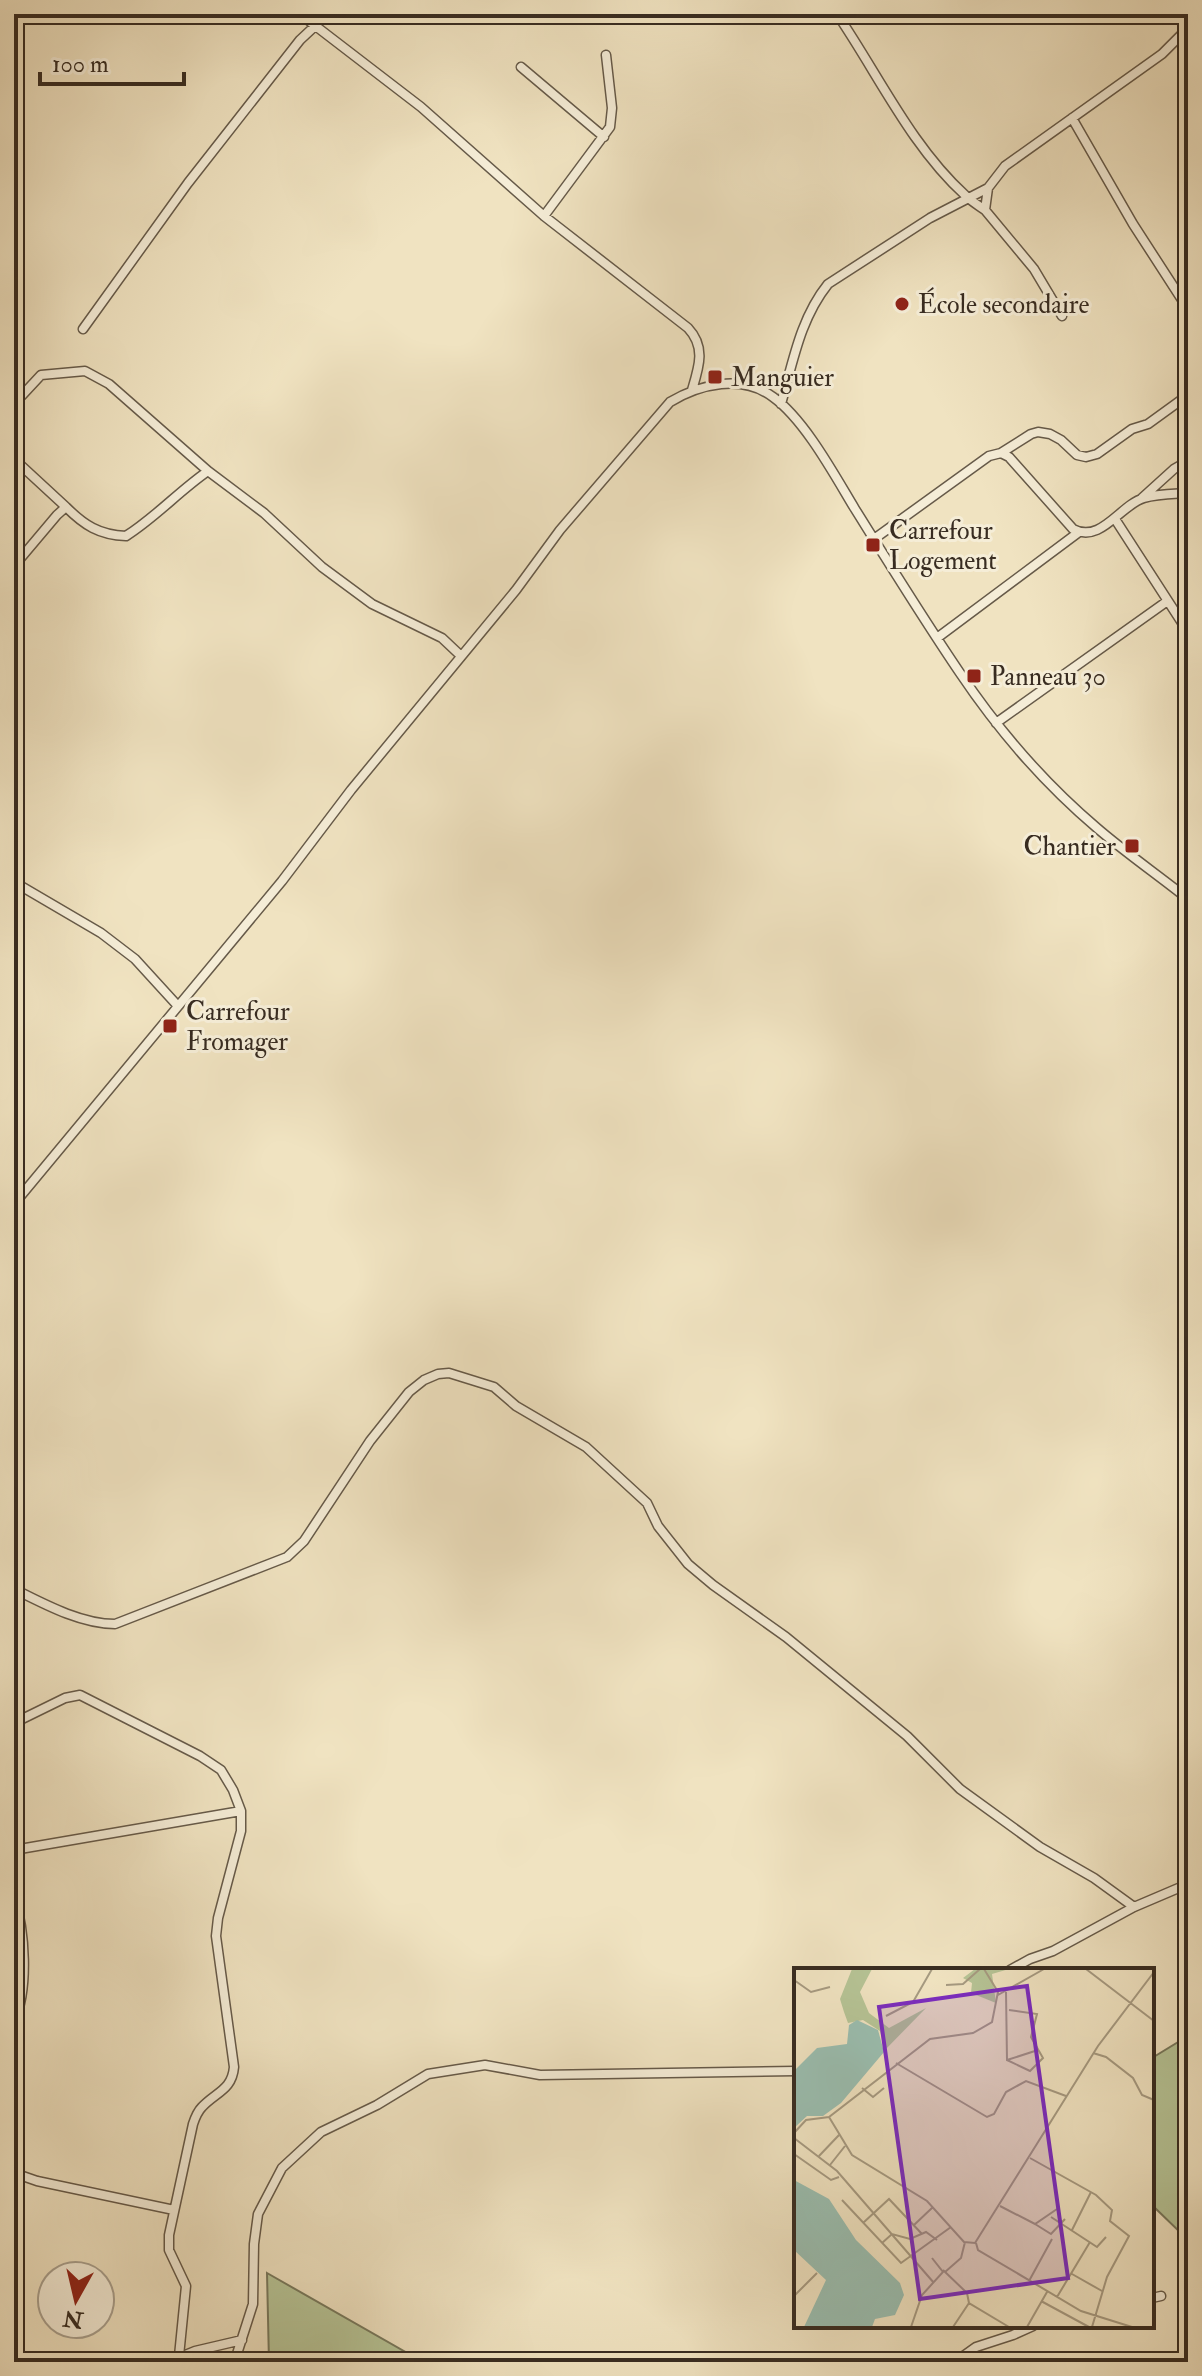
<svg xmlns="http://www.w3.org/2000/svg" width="1202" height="2376" viewBox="0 0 1202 2376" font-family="'IM FELL Double Pica',serif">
	<rect width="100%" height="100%" fill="#f0e3c1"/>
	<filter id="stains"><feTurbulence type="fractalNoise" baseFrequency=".0025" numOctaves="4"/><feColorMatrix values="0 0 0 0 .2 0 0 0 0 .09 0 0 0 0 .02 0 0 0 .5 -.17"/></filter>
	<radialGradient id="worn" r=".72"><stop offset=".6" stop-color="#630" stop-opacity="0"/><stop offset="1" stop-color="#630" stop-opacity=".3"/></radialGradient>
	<path fill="#b6c496" stroke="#77785c" stroke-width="2" d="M1188,2036V2240L1152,2205V2058Z
		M267,2273L423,2362H269Z"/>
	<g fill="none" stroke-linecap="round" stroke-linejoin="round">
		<g stroke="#665a49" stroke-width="11">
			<path id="minor" d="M300,14L421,107L544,216L688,328C706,347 699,367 692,390
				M837,14C878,74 911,146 965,195C971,201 978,205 985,210
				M521,67L604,137
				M1072,118L1133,224L1188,309
				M544,216L610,127L612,108L606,55
				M1062,316L1034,269L985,210L988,188L1005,166L1162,54L1183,33L1188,23
				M83,329L188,183L300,40L315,26
				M14,404L41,375L85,371L109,384L208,471
				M781,404C793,362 800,319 828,284L930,218L988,188
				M1001,453L1009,457L1073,529C1101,544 1120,505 1144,498C1157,494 1174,494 1188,493
				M14,459L66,507
				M1142,498L1174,469L1188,461
				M1115,519L1188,632
				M874,539L989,456L1001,453L1031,434L1038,432L1050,434L1061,440L1077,455L1086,457L1097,454L1132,429L1148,424L1188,395
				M14,566L57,515L66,507C84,525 99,535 126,536C156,517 179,491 208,471L264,513L322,567L372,604L442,638L460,655
				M937,638L1079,532
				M996,723L1166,602
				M14,882L101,933L135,959L177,1005
				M14,1204L282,881L351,790L516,590L560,530L670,402C700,384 742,374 773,397C805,420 835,476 855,509C890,565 924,620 960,673C999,731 1044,783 1097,828C1126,853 1158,875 1188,899
				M14,1589C44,1604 81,1624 115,1624L287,1557L304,1541L370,1441L409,1392L424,1380L438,1374L449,1373L494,1387L516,1406L586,1447L647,1503L658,1526L688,1564L713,1585L786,1637L907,1736L960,1789L1040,1847L1094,1878L1134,1907
				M14,1723L65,1698L80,1695L200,1756L221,1770L233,1790L241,1811V1831L218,1918L216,1936L234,2067C232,2090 216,2092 202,2107C198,2111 195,2118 193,2124L169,2235V2250L186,2286L179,2356
				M14,1850L241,1811
				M14,1896C25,1931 29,1988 14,2022
				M1010,1970L1030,1959L1053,1951L1134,1907L1188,1884
				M14,2173L37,2181L174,2210
				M1152,2298L1161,2296
				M168,2362L195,2351L242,2340
				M237,2362L236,2357L253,2304L254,2244L258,2214L282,2168L321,2132L377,2105L428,2074L485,2065L540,2075L796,2071
				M955,2362L976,2347L1013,2335L1033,2326"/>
		</g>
		<use href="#minor" stroke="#f5edd7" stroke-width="8"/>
	</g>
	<g fill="#8f2418" stroke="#f5edd7" stroke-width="3">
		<circle cx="902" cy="304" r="8"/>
		<rect x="707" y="369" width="16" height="16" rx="4"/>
		<rect x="865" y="537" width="16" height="16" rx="4"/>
		<rect x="966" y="668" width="16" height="16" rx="4"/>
		<rect x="1124" y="838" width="16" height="16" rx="4"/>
		<rect x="162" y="1018" width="16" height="16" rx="4"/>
	</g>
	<g text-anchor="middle" stroke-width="6" stroke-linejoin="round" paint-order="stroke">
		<g font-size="26" fill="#382c21" stroke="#f5edd7" text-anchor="start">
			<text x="918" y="313">École secondaire</text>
			<text x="731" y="386">Manguier</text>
			<text x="889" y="539">Carrefour<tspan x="889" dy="30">Logement</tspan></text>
			<text x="990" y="685">Panneau 30</text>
			<text x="1116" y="855" text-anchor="end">Chantier</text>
			<text x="186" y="1020">Carrefour<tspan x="186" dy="30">Fromager</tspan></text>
		</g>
	</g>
	<g transform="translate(794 1968)">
		<rect width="360" height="360" fill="#f0e3c1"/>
		<path d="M58,1H78L66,24L75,45L95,60L132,40L91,82L86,63L69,52L54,55L50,44L46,31ZM181,1H215L198,6L202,35L177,25L178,15L169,10Z" fill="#b6c496"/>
		<path d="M63,52L84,62L90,84L47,135L29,148H13L0,160V103L23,80L53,76L55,57ZM0,212L35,231L62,272L106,315L110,327L101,347L81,351L78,359H10L32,312L0,282Z" fill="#9abeb0"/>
		<path fill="none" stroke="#a69a81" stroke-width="2" d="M292,1L360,53M0,12L17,24L36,19M152,17L169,16L186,1M212,24L213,92L236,103L249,90L237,69L243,46L215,42M204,27L250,1M92,48L119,34L138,1M299,85L312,89L339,110L348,127L360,132M213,92L244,82M102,95L193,149L200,146L212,124L232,113L272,128M68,120L79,129L90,120M35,149L58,187L133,233L170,274L181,275L304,78L360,4M0,165L12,152L35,149L136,71L179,65L198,54L204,24L190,1M0,170L43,203L140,315M0,186L37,212L45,209M25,188L45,167M236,190L302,227L318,242L316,253L335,268L313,309L298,359M36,197L51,178M48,232L107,295L157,259M206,238L241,256L263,241M257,249L303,279L312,269M69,255L95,231L128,266M241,256L257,266L271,251M120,257L139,239M278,262L297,224M88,275L98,266L116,271L132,264L143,272M182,275L184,282L287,343L338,359M149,302L173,325L175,335L215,359M151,304L167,290L171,274M278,306L308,323M235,313L258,271M0,328L23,305M263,329L296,274M247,333L295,359M117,359L128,327L149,304L138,290M159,359L175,335M233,359L253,324"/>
		<path fill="#7b2cbf" fill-opacity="0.15" stroke="#7b2cbf" stroke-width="4" d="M233,18L274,310L126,331L85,39Z"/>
		<rect width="360" height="360" fill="none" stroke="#382c21" stroke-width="4"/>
	</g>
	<rect width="1202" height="2376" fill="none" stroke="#f0e3c1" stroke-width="48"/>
	<rect x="16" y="16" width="1170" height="2344" fill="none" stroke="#382c21" stroke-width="4"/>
	<rect x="24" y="24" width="1154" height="2328" fill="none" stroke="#382c21" stroke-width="2"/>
	<g transform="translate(76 2300) rotate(188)"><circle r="38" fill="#f5edd7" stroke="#a9a08e" stroke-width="2"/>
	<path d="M0-6L14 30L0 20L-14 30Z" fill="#8f2418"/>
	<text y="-12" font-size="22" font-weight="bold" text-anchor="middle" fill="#382c21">N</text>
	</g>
	<path d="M40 72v12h144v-12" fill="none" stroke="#382c21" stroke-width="4"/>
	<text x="52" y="72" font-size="24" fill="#382c21" stroke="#f5edd7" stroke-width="6" paint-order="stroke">100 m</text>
	<rect width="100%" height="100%" filter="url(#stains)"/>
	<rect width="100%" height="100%" fill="url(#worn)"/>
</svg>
